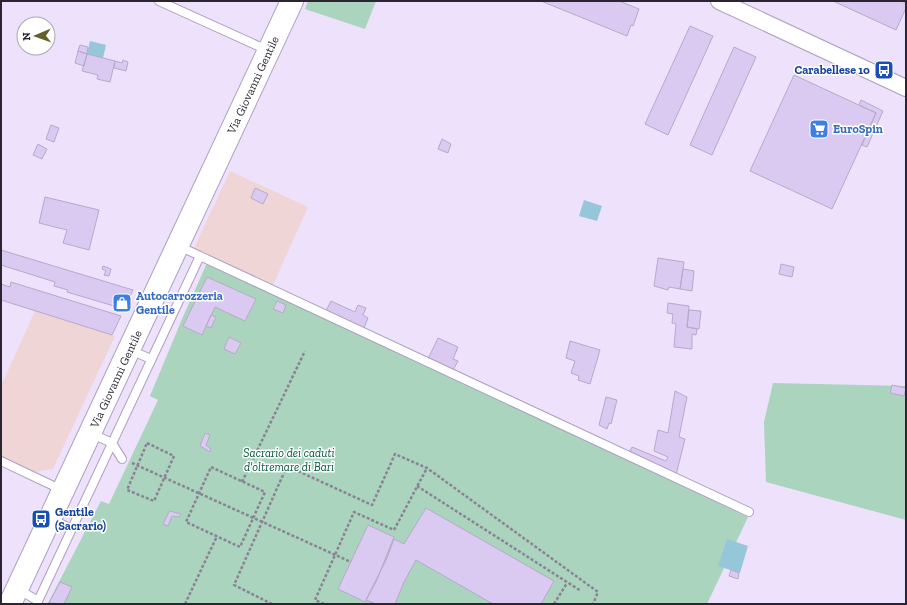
<svg xmlns="http://www.w3.org/2000/svg" width="907" height="605" viewBox="0 0 907 605" font-family="'Zilla Slab',serif">
	<rect width="100%" height="100%" fill="#ede1fc"/>
	<path fill="#f0d5d7" d="M230,171L308,207L273,285L194,248Z
		M35,311L115,336L53,469L35,472L1,456V386Z"/>
	<path fill="#aad4be" d="M308,1H376L365,29L305,9Z
		M207,263L748,517L707,604H50L48,603L101,501L109,504L158,400L150,396L182,319Z
		M773,383L906,386V520L766,482L764,422Z"/>
	<path fill="#95c6d9" d="M90,41L106,45L103,58L87,54Z
		M584,200L602,206L597,221L579,216Z
		M727,539L748,546L740,573L718,566Z"/>
	<path fill="#dac9f1" stroke="#b7a9ca" d="M541,1H619L639,9L633,26L631,25L627,36Z
		M833,1H901L906,3V8L896,30Z
		M690,26L713,36L668,135L645,124Z
		M80,45L88,47L87,54L78,51Z
		M734,47L756,57L712,155L690,145Z
		M78,51L87,54L84,66L75,63Z
		M87,54L115,61L110,82L97,79L98,75L82,71Z
		M123,60L128,62L126,71L114,68L115,61L122,63Z
		M794,75L876,113L832,209L750,171Z
		M861,100L883,111L867,147L862,145L876,113L859,105Z
		M51,125L59,128L54,142L46,139Z
		M442,139L451,144L448,153L438,149Z
		M38,144L47,149L42,159L33,155Z
		M255,188L268,194L263,204L251,198Z
		M45,197L99,210L89,250L63,243L67,230L39,223Z
		M1,250L133,290L124,309L67,292L68,290L54,286L55,282L1,265Z
		M658,258L684,262L680,289L669,287L668,290L654,286Z
		M781,264L794,267L792,277L779,274Z
		M103,266L111,269L109,276L104,275L106,271L102,269Z
		M683,269L694,271L692,291L680,289Z
		M207,277L256,299L245,321L215,307L202,335L183,326Z
		M11,282L121,316L112,335L1,300V284L10,287Z
		M277,301L286,305L283,313L273,309Z
		M331,301L355,312L358,305L366,308L363,315L368,318L364,328L326,311Z
		M668,303L689,306L687,327L697,329L696,335L692,334V349L674,347L676,324L672,323L673,314L667,313Z
		M689,310L701,311L699,329L687,327Z
		M211,315L216,317L211,328L206,326Z
		M229,337L241,343L235,354L224,349Z
		M438,338L458,347L453,359L458,361L453,370L428,359Z
		M570,341L600,350L590,384L578,380L579,376L571,373L575,361L566,358Z
		M892,385L906,388L904,396L890,393Z
		M675,391L687,397L679,437L685,439L676,475L630,451L632,447L666,461L668,457L654,451L658,430L668,433Z
		M606,397L617,400L611,424L609,423L607,429L599,425Z
		M205,433L210,435L206,445L211,449L210,452L200,446Z
		M426,508L554,581L541,604H493L416,560L404,582L395,604H376L366,600L387,558L394,539L404,544Z
		M170,511L181,514L179,517L172,516L168,526L163,524L169,512Z
		M368,525L394,537L376,582L365,602L338,589Z
		M731,570L739,573L738,579L729,576Z
		M60,582L72,587L64,604L49,603Z"/>
	<g fill="none" stroke-linecap="round" stroke-linejoin="round">
		<g stroke="#ad9fbf" stroke-width="10">
			<path id="service" d="M159,1L267,50
				M200,256L749,512
				M130,350L151,359
				M90,433L112,443L122,459
				M1,461L62,490
				M51,519L72,529
				M18,589L38,601L200,256L179,246"/>
		</g>
		<g stroke="#ad9fbf" stroke-width="18">
			<path id="minor" d="M719,1L906,88"/>
		</g>
		<g stroke="#ad9fbf" stroke-width="24">
			<path id="primary" d="M10,604L292,1"/>
		</g>
		<path stroke="#8b8296" stroke-width="2.5" stroke-dasharray="3 2" stroke-linecap="butt" d="M147,443L174,456L154,501L127,490Z
			M132,463L351,562
			M211,467L265,492L240,547L186,522Z
			M242,482L305,351
			M417,486L581,591
			M185,604L217,536
			M272,604L234,585L287,466L372,505L395,454L427,468L598,592L593,604
			M324,604L315,600L354,512L394,530L427,468
			M554,604L567,583"/>
		<use href="#service" stroke="#fff" stroke-width="8"/>
		<use href="#minor" stroke="#fff" stroke-width="16"/>
		<use href="#primary" stroke="#fff" stroke-width="22"/>
	</g>
	<defs>
		<g id="bus-square" transform="scale(1)"><rect x="-9" y="-9" width="18" height="18" rx="4" fill="#1a4fb4" stroke="#fff"/><path d="M-5-6H5V4H4V6H2V4H-2V6H-4V4H-5ZM-3.5-4V0h7V-4ZM-3.5 1.2v1.5H-2V1.2ZM2 1.2v1.5H3.5V1.2Z" fill="#fff"/></g>
		<g id="supermarket-square" transform="scale(1)"><rect x="-9" y="-9" width="18" height="18" rx="4" fill="#3f7fe0" stroke="#fff"/><path d="M-6-5.5h2.5l.6 2H6L4.5 2H-2.5L-4.4-4H-6ZM-1.5 3.2a1.3 1.3 0 1 0 .1 0ZM3 3.2a1.3 1.3 0 1 0 .1 0Z" fill="#fff"/></g>
		<g id="shop-square" transform="scale(1)"><rect x="-9" y="-9" width="18" height="18" rx="4" fill="#3f7fe0" stroke="#fff"/><path d="M-5-2.5h2.3a2.7 3.5 0 0 1 5.4 0H5L5.5 6h-11ZM-1.5-2.5h3a1.5 2.3 0 0 0-3 0Z" fill="#fff"/></g>
	</defs>
	<g fill-rule="evenodd">
		<use href="#bus-square" x="884" y="70"/>
		<use href="#supermarket-square" x="819" y="129"/>
		<use href="#shop-square" x="122" y="303"/>
		<use href="#bus-square" x="41" y="519"/>
	</g>
	<g text-anchor="middle" stroke-width="3" stroke-linejoin="round" paint-order="stroke">
		<g font-size="12" font-weight="bold" fill="#164399" stroke="#fff" text-anchor="end">
			<text x="870" y="74">Carabellese 10</text>
			<text x="55" y="516" text-anchor="start">Gentile<tspan x="55" dy="14">(Sacrario)</tspan></text>
		</g>
		<g font-size="12" fill="#2a2531" stroke="#fff">
			<text transform="translate(253 85) rotate(-65)" y="4">Via Giovanni Gentile</text>
			<text transform="translate(116 379) rotate(-65)" y="4">Via Giovanni Gentile</text>
		</g>
		<g font-size="12" font-weight="bold" fill="#366cbe" stroke="#fff" text-anchor="start">
			<text x="833" y="133">EuroSpin</text>
			<text x="136" y="300">Autocarrozzeria<tspan x="136" dy="14">Gentile</tspan></text>
		</g>
		<g font-size="12" font-style="italic" fill="#02573a" stroke="#fff">
			<text x="289" y="457">Sacrario dei caduti<tspan x="289" dy="14">d'oltremare di Bari</tspan></text>
		</g>
	</g>
	<rect width="907" height="605" fill="none" stroke="#2a2531" stroke-width="4"/>
	<g transform="translate(36 36) rotate(268)"><circle r="19" fill="#ffffff" stroke="#aaa8ad"/>
	<path d="M0-3L7 15L0 10L-7 15Z" fill="#645f2b"/>
	<text y="-6" font-size="11" font-weight="bold" text-anchor="middle" fill="#2a2531">N</text>
	</g>
</svg>
